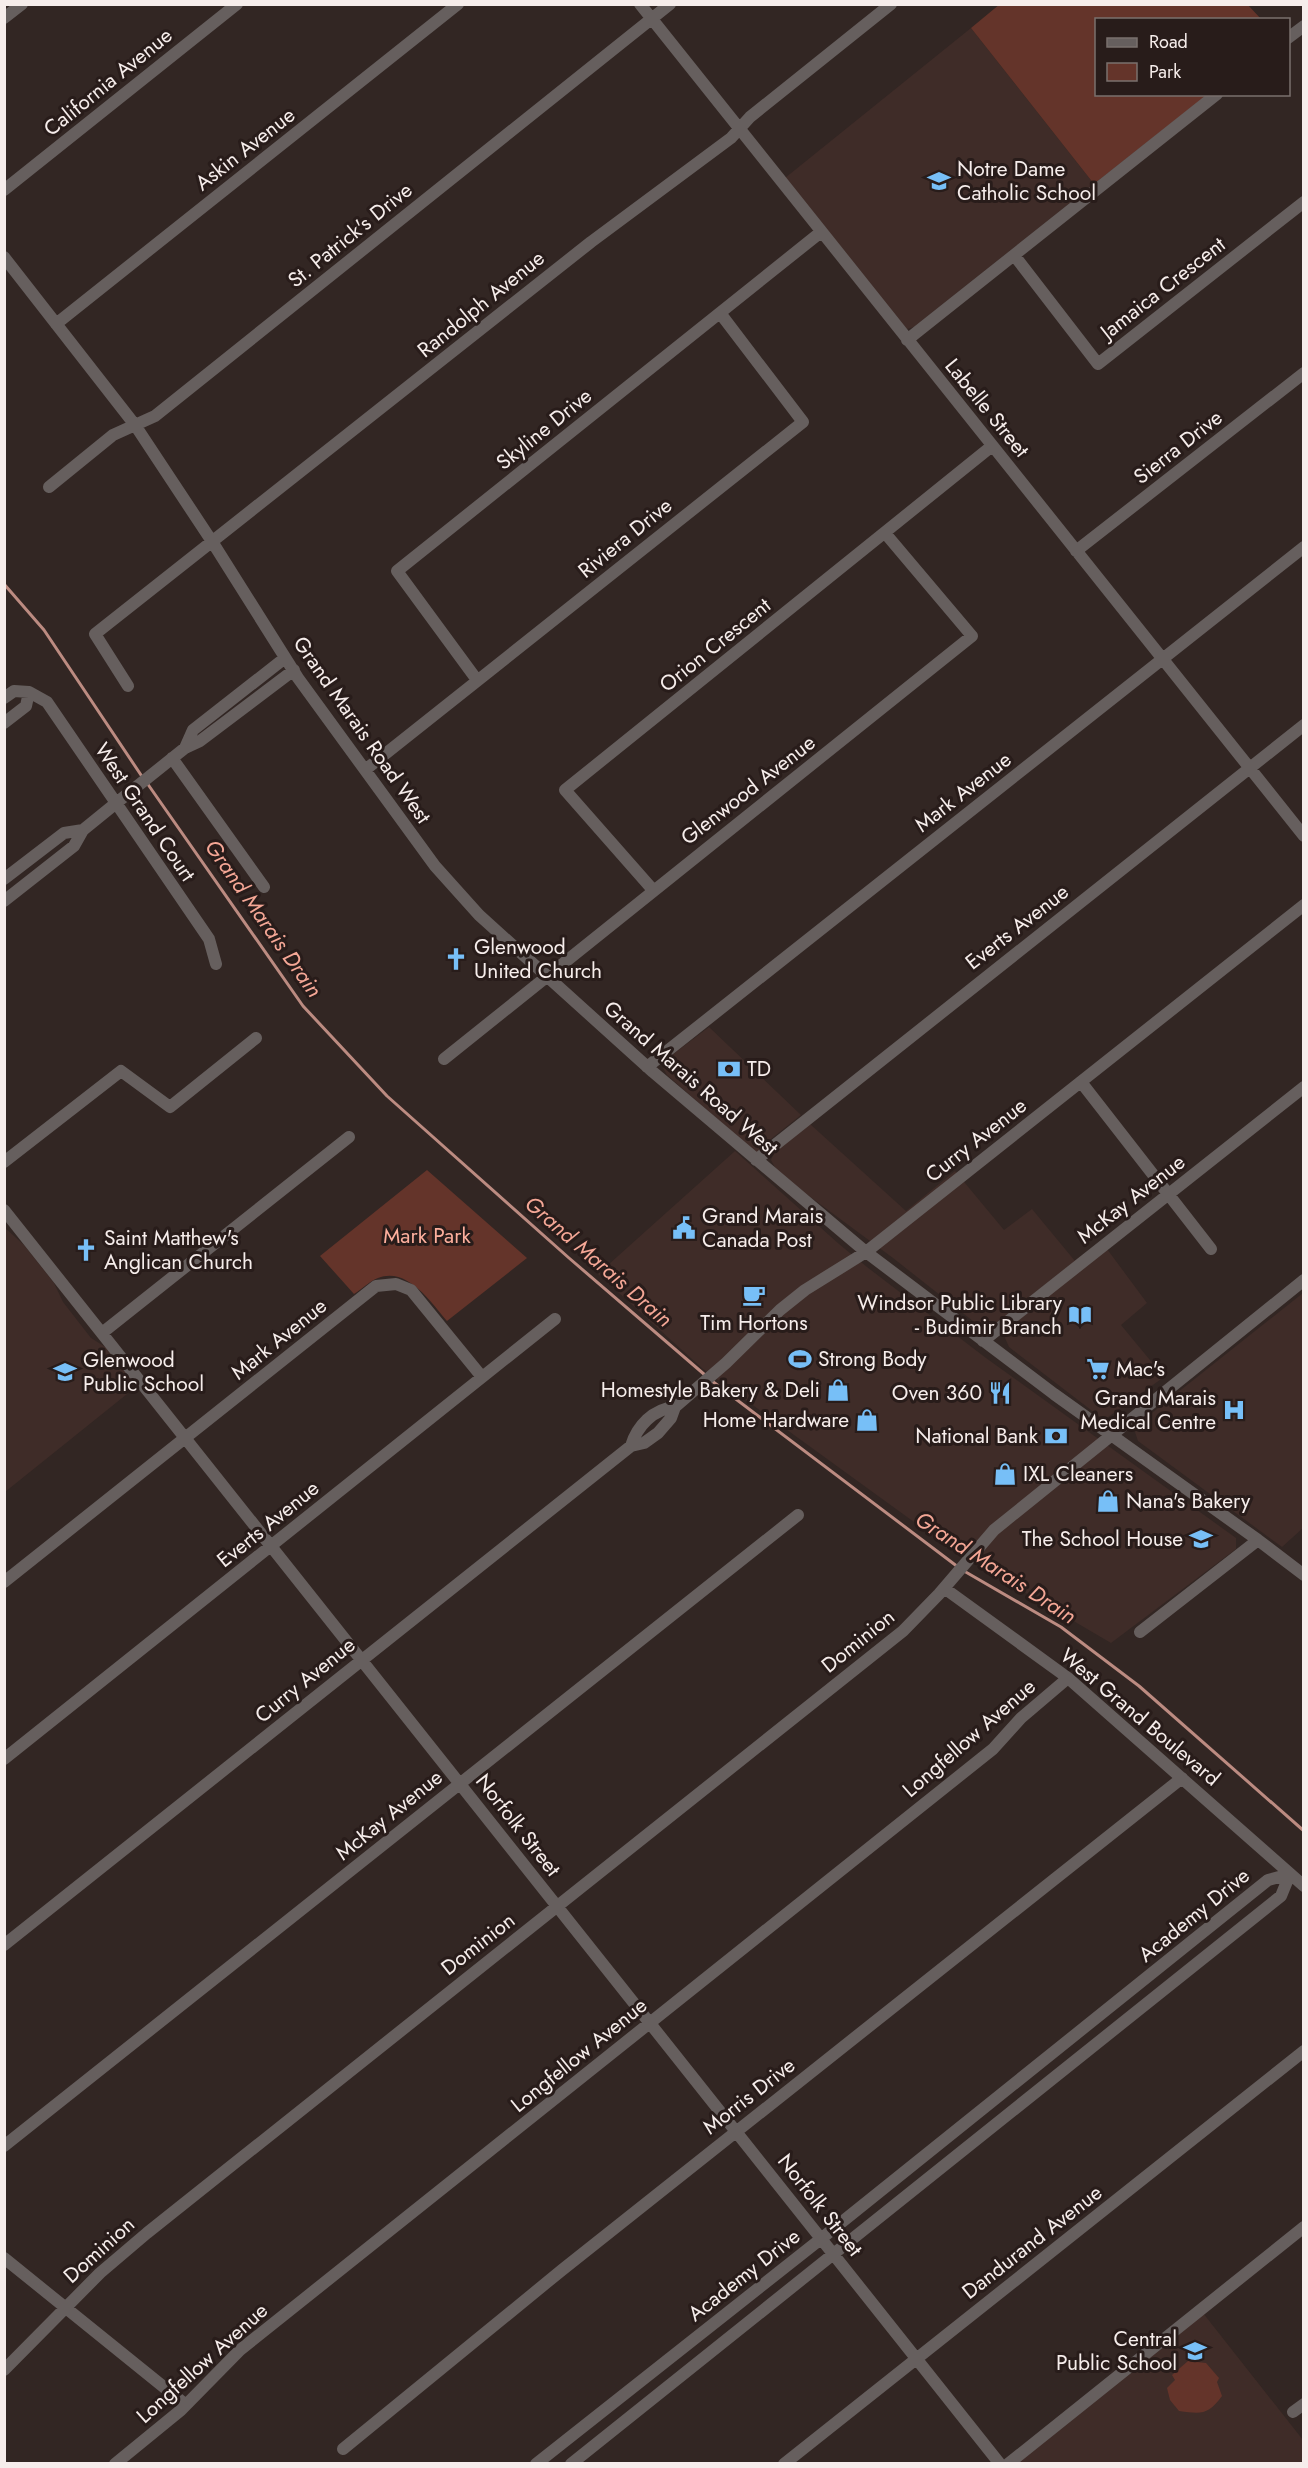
<svg xmlns="http://www.w3.org/2000/svg" width="1308" height="2468" viewBox="0 0 1308 2468" font-family="Jost,sans-serif">
	<rect width="100%" height="100%" fill="#322623"/>
	<path fill="#3f2c28" d="M971,28L1094,184L914,327L907,329L901,324L785,178Z
		M709,1027L801,1115L766,1143L757,1154L667,1075L663,1068L668,1058Z
		M810,1124L906,1211L955,1171L1004,1230L1032,1209L1075,1261L998,1322L986,1327L978,1325L893,1258L778,1173L771,1160L776,1149Z
		M735,1151L839,1244L867,1267L986,1358L1236,1538V1549L1111,1643L954,1551L703,1369L598,1274Z
		M4,1227L24,1245L54,1283L63,1302L91,1338L107,1348L137,1386L5,1492Z
		M1107,1249L1147,1303L1121,1325L1164,1377L1104,1420L1009,1347L1005,1338L1009,1327Z
		M1303,1293V1528L1282,1547L1138,1441L1135,1432L1143,1420Z
		M1203,2313L1303,2440V2463L1016,2464Z"/>
	<path fill="#64342a" d="M1000,4L1248,5L1261,19L1096,20V94L1207,95L1094,184L971,28Z
		M427,1170L527,1258L447,1321C432,1303 407,1266 378,1278C370,1281 362,1289 354,1294L320,1256Z
		M1188,2361L1206,2363L1219,2378L1217,2382L1222,2396C1208,2415 1202,2414 1179,2411L1170,2400L1167,2388L1175,2380L1172,2375Z"/>
	<g fill="none" stroke-linecap="round" stroke-linejoin="round">
		<path stroke="#bc8b81" stroke-width="3" d="M4,584L44,630L143,778
			M147,783L303,1006L387,1096L569,1258L705,1375
			M712,1381L958,1567
			M964,1571L1061,1627L1139,1686L1304,1831"/>
		<path stroke="#665f5e" stroke-width="12" d="M640,4L1304,836
			M4,18L22,4
			M1288,38L1304,26
			M4,190L237,4
			M1014,255L1098,364L1304,202
			M4,257L135,425L213,543L298,678L435,866L479,915L653,1072L866,1252L1054,1394L1258,1540L1304,1575
			M56,324L458,4
			M907,340L1217,94
			M49,487L113,435L155,416L670,4
			M1076,551L1304,373
			M477,680L397,571L821,232
			M128,686L95,634L591,242L731,138L750,117L891,4
			M4,698L14,691L29,692L47,702L209,939L216,964
			M4,723L26,706L29,692
			M185,748L193,730L285,658
			M172,758L264,887
			M365,770L803,422L720,313
			M4,879L64,833L83,830
			M653,890L565,790L992,446
			M4,901L74,846L83,830L115,804L185,748L200,741L294,670
			M444,1059L972,636L885,533
			M647,1067L1304,547
			M1081,1082L1211,1249
			M756,1160L1304,725
			M4,1162L121,1071L170,1107L256,1038
			M4,1210L1000,2464
			M102,1333L349,1137
			M983,1341L1304,1087
			M631,1446C637,1426 653,1409 675,1407
			M4,1582L376,1286L396,1284L411,1290L482,1377
			M944,1588L1068,1678L1304,1886
			M1140,1632L1258,1540
			M4,1759L555,1319
			M4,1945L631,1446L644,1443L658,1433L671,1418L675,1407L726,1363L780,1310L805,1290L866,1252L1304,905
			M4,2146L798,1515
			M4,2258L186,2405
			M4,2370L100,2273L147,2233L903,1631L939,1594L994,1530L1304,1280
			M1293,2412L1304,2404
			M343,2449L562,2270L1182,1778
			M115,2464L181,2410L240,2350L993,1749L1021,1718L1068,1678
			M536,2464L822,2238L1268,1880L1290,1874
			M571,2464L1281,1896L1290,1874
			M784,2464L1304,2051
			M1008,2464L1304,2227"/>
	</g>
	<defs>
		<g id="school-bare" transform="scale(1.8)"><path d="M0-5L7-2L0 1L-7-2ZM-4 1L0 2.5L4 1V4Q0 6-4 4Z" fill="#77bff7" stroke="#281c1a" stroke-width="2.5" paint-order="stroke"/></g>
		<g id="church-bare" transform="scale(1.8)"><path d="M-1.2-6h2.4v3.5h3.3v2.4h-3.3V6h-2.4V-.1h-3.3v-2.4h3.3Z" fill="#77bff7" stroke="#281c1a" stroke-width="2.5" paint-order="stroke"/></g>
		<g id="bank-bare" transform="scale(1.8)"><path d="M-6-4H6V4H-6ZM0-2.3a2.3 2.3 0 1 0 0 4.6a2.3 2.3 0 1 0 0-4.6Z" fill="#77bff7" stroke="#281c1a" stroke-width="2.5" paint-order="stroke"/></g>
		<g id="civic-bare" transform="scale(1.8)"><path d="M-.6-6.5H3V-4.5H.6V-3L4-1V1h2V6H-6V1h2V-1L-.6-3ZM-1.2 2.5V6h2.4V2.5Z" fill="#77bff7" stroke="#281c1a" stroke-width="2.5" paint-order="stroke"/></g>
		<g id="cafe-bare" transform="scale(1.8)"><path d="M-5.5-4.5H6V0H3Q3 3.5 0 3.5H-2.5Q-5.5 3.5-5.5 0ZM3-3.2v2h1.7v-2ZM-6 4.5H4V6H-6Z" fill="#77bff7" stroke="#281c1a" stroke-width="2.5" paint-order="stroke"/></g>
		<g id="library-bare" transform="scale(1.8)"><path d="M-6-4Q-3-5.5-.7-3.5V5Q-3 3-6 4ZM6-4Q3-5.5 .7-3.5V5Q3 3 6 4Z" fill="#77bff7" stroke="#281c1a" stroke-width="2.5" paint-order="stroke"/></g>
		<g id="stadium-bare" transform="scale(1.8)"><path d="M0-5a6.5 5 0 1 0 0 10a6.5 5 0 1 0 0-10ZM-3.5-1.8h7v3.6h-7Z" fill="#77bff7" stroke="#281c1a" stroke-width="2.5" paint-order="stroke"/></g>
		<g id="supermarket-bare" transform="scale(1.8)"><path d="M-6-5.5h2.5l.6 2H6L4.5 2H-2.5L-4.4-4H-6ZM-1.5 3.2a1.3 1.3 0 1 0 .1 0ZM3 3.2a1.3 1.3 0 1 0 .1 0Z" fill="#77bff7" stroke="#281c1a" stroke-width="2.5" paint-order="stroke"/></g>
		<g id="shop-bare" transform="scale(1.8)"><path d="M-5-2.5h2.3a2.7 3.5 0 0 1 5.4 0H5L5.5 6h-11ZM-1.5-2.5h3a1.5 2.3 0 0 0-3 0Z" fill="#77bff7" stroke="#281c1a" stroke-width="2.5" paint-order="stroke"/></g>
		<g id="restaurant-bare" transform="scale(1.8)"><path d="M-5-6h1v4h1v-4h1v4h1v-4h1v5L-1.5 .5V6h-2V.5L-5-1ZM5-6V6H3V1.5H1.5Q1.5-4 5-6Z" fill="#77bff7" stroke="#281c1a" stroke-width="2.5" paint-order="stroke"/></g>
		<g id="hospital-bare" transform="scale(1.8)"><path d="M-5-5h3v3.5h4V-5h3V5h-3V1.5h-4V5h-3Z" fill="#77bff7" stroke="#281c1a" stroke-width="2.5" paint-order="stroke"/></g>
	</defs>
	<g fill-rule="evenodd">
		<use href="#school-bare" x="939" y="181"/>
		<use href="#church-bare" x="456" y="959"/>
		<use href="#bank-bare" x="729" y="1069"/>
		<use href="#civic-bare" x="684" y="1228"/>
		<use href="#church-bare" x="86" y="1250"/>
		<use href="#cafe-bare" x="754" y="1295"/>
		<use href="#library-bare" x="1080" y="1315"/>
		<use href="#stadium-bare" x="800" y="1359"/>
		<use href="#supermarket-bare" x="1098" y="1369"/>
		<use href="#school-bare" x="65" y="1372"/>
		<use href="#shop-bare" x="838" y="1390"/>
		<use href="#restaurant-bare" x="1000" y="1393"/>
		<use href="#hospital-bare" x="1234" y="1410"/>
		<use href="#shop-bare" x="867" y="1420"/>
		<use href="#bank-bare" x="1056" y="1436"/>
		<use href="#shop-bare" x="1005" y="1474"/>
		<use href="#shop-bare" x="1108" y="1501"/>
		<use href="#school-bare" x="1201" y="1539"/>
		<use href="#school-bare" x="1195" y="2351"/>
	</g>
	<g text-anchor="middle" stroke-width="6" stroke-linejoin="round" paint-order="stroke">
		<g font-size="21" fill="#f6edeb" stroke="#281c1a">
			<text transform="translate(108 82) rotate(-39)" y="7">California Avenue</text>
			<text transform="translate(245 149) rotate(-38)" y="7">Askin Avenue</text>
			<text transform="translate(350 235) rotate(-39)" y="7">St. Patrick's Drive</text>
			<text transform="translate(1163 288) rotate(-38)" y="7">Jamaica Crescent</text>
			<text transform="translate(481 304) rotate(-39)" y="7">Randolph Avenue</text>
			<text transform="translate(987 408) rotate(51)" y="7">Labelle Street</text>
			<text transform="translate(544 429) rotate(-39)" y="7">Skyline Drive</text>
			<text transform="translate(1178 447) rotate(-38)" y="7">Sierra Drive</text>
			<text transform="translate(625 538) rotate(-39)" y="7">Riviera Drive</text>
			<text transform="translate(715 645) rotate(-39)" y="7">Orion Crescent</text>
			<text transform="translate(362 730) rotate(55)" y="7">Grand Marais Road West</text>
			<text transform="translate(748 790) rotate(-38)" y="7">Glenwood Avenue</text>
			<text transform="translate(963 792) rotate(-38)" y="7">Mark Avenue</text>
			<text transform="translate(145 812) rotate(56)" y="7">West Grand Court</text>
			<text transform="translate(1017 927) rotate(-38)" y="7">Everts Avenue</text>
			<text transform="translate(691 1078) rotate(41)" y="7">Grand Marais Road West</text>
			<text transform="translate(976 1140) rotate(-38)" y="7">Curry Avenue</text>
			<text transform="translate(1131 1199) rotate(-38)" y="7">McKay Avenue</text>
			<text transform="translate(279 1339) rotate(-39)" y="7">Mark Avenue</text>
			<text transform="translate(268 1524) rotate(-39)" y="7">Everts Avenue</text>
			<text transform="translate(858 1641) rotate(-39)" y="7">Dominion</text>
			<text transform="translate(305 1680) rotate(-39)" y="7">Curry Avenue</text>
			<text transform="translate(1140 1717) rotate(40)" y="7">West Grand Boulevard</text>
			<text transform="translate(969 1738) rotate(-41)" y="7">Longfellow Avenue</text>
			<text transform="translate(389 1815) rotate(-39)" y="7">McKay Avenue</text>
			<text transform="translate(518 1825) rotate(52)" y="7">Norfolk Street</text>
			<text transform="translate(1194 1915) rotate(-39)" y="7">Academy Drive</text>
			<text transform="translate(478 1944) rotate(-38)" y="7">Dominion</text>
			<text transform="translate(579 2055) rotate(-39)" y="7">Longfellow Avenue</text>
			<text transform="translate(749 2096) rotate(-38)" y="7">Morris Drive</text>
			<text transform="translate(820 2205) rotate(52)" y="7">Norfolk Street</text>
			<text transform="translate(1032 2242) rotate(-38)" y="7">Dandurand Avenue</text>
			<text transform="translate(99 2250) rotate(-42)" y="7">Dominion</text>
			<text transform="translate(744 2275) rotate(-38)" y="7">Academy Drive</text>
			<text transform="translate(202 2363) rotate(-42)" y="7">Longfellow Avenue</text>
		</g>
		<g font-size="21" fill="#f6edeb" stroke="#281c1a" text-anchor="start">
			<text x="957" y="176">Notre Dame<tspan x="957" dy="24">Catholic School</tspan></text>
			<text x="474" y="954">Glenwood<tspan x="474" dy="24">United Church</tspan></text>
			<text x="747" y="1076">TD</text>
			<text x="702" y="1223">Grand Marais<tspan x="702" dy="24">Canada Post</tspan></text>
			<text x="104" y="1245">Saint Matthew's<tspan x="104" dy="24">Anglican Church</tspan></text>
			<text x="1062" y="1310" text-anchor="end">Windsor Public Library<tspan x="1062" dy="24">- Budimir Branch</tspan></text>
			<text x="754" y="1330" text-anchor="middle">Tim Hortons</text>
			<text x="818" y="1366">Strong Body</text>
			<text x="83" y="1367">Glenwood<tspan x="83" dy="24">Public School</tspan></text>
			<text x="1116" y="1376">Mac's</text>
			<text x="820" y="1397" text-anchor="end">Homestyle Bakery &amp; Deli</text>
			<text x="982" y="1400" text-anchor="end">Oven 360</text>
			<text x="1216" y="1405" text-anchor="end">Grand Marais<tspan x="1216" dy="24">Medical Centre</tspan></text>
			<text x="849" y="1427" text-anchor="end">Home Hardware</text>
			<text x="1038" y="1443" text-anchor="end">National Bank</text>
			<text x="1023" y="1481">IXL Cleaners</text>
			<text x="1126" y="1508">Nana's Bakery</text>
			<text x="1183" y="1546" text-anchor="end">The School House</text>
			<text x="1177" y="2346" text-anchor="end">Central<tspan x="1177" dy="24">Public School</tspan></text>
		</g>
		<g font-size="21" fill="#fdaf9d" stroke="#281c1a">
			<text x="427" y="1243">Mark Park</text>
		</g>
		<g font-size="22" font-style="italic" fill="#f5a796" stroke="#281c1a">
			<text transform="translate(264 918) rotate(55)" y="8">Grand Marais Drain</text>
			<text transform="translate(599 1261) rotate(41)" y="8">Grand Marais Drain</text>
			<text transform="translate(996 1567) rotate(33)" y="8">Grand Marais Drain</text>
		</g>
	</g>
	<rect width="1308" height="2468" fill="none" stroke="#f6edeb" stroke-width="12"/>
	<rect x="1095" y="18" width="195" height="78" fill="#281c1a" stroke="#7a706e" stroke-width="1.5"/>
	<rect x="1107" y="38" width="30" height="9" fill="#665f5e" stroke="#7a706e" stroke-width="1.5"/>
	<text x="1149" y="48" font-size="18" fill="#f6edeb">Road</text>
	<rect x="1107" y="63" width="30" height="18" fill="#64342a" stroke="#7a706e" stroke-width="1.5"/>
	<text x="1149" y="78" font-size="18" fill="#f6edeb">Park</text>
</svg>
